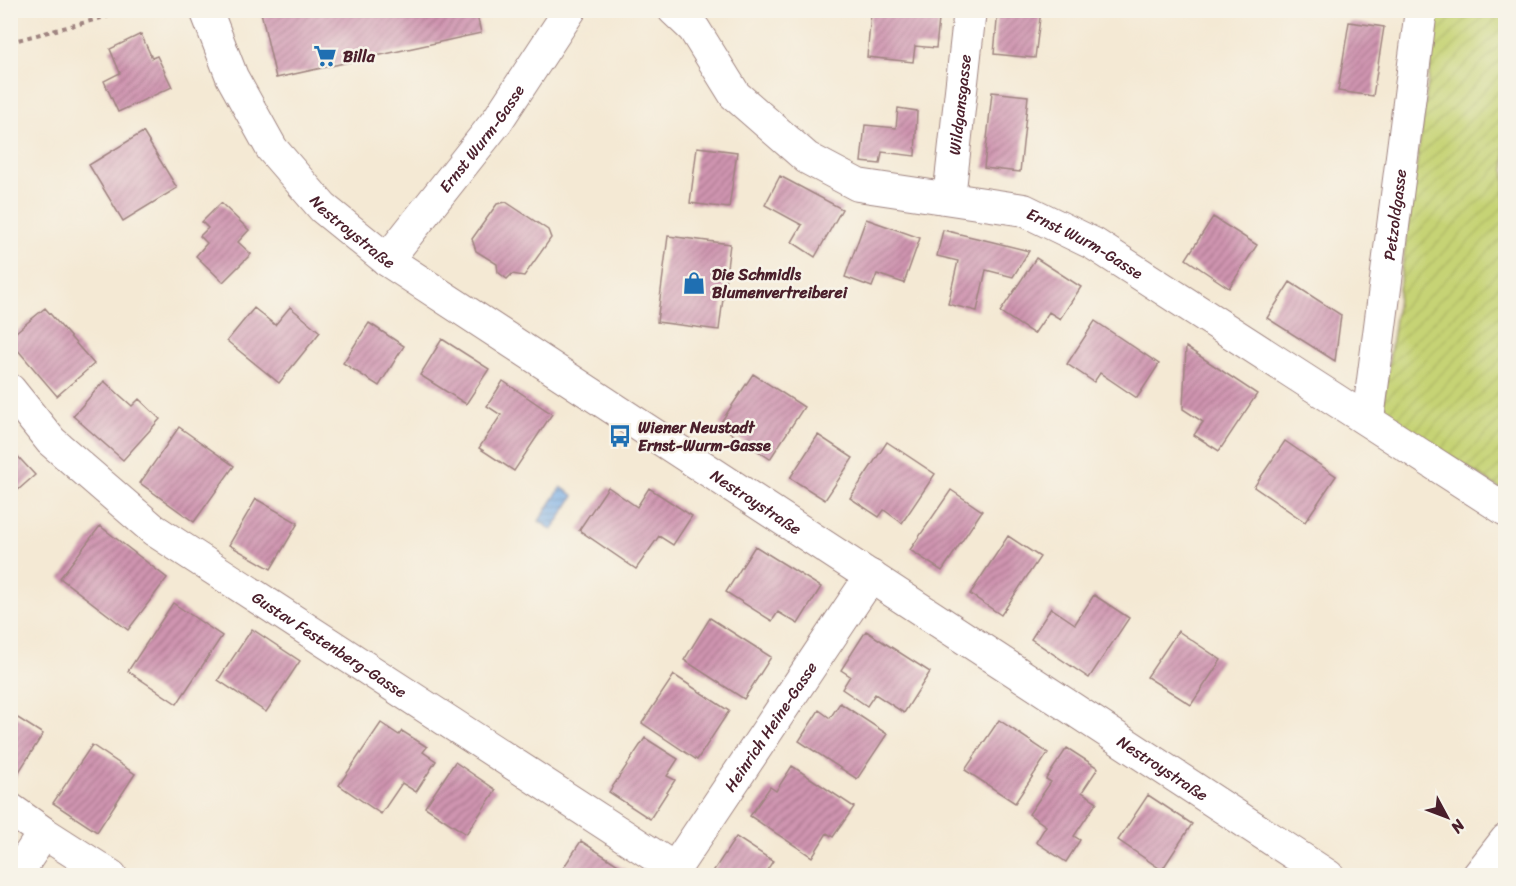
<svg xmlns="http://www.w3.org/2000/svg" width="1516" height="886" viewBox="0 0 1516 886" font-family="Sriracha,sans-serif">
	<defs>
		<pattern id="garden-furrows" width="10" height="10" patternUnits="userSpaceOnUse" patternTransform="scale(1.5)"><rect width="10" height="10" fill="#c6d375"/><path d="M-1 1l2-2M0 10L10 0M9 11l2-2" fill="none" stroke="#acb565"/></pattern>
		<pattern id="water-rules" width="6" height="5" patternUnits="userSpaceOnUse" patternTransform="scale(1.5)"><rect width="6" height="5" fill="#78ade6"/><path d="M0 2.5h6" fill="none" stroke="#648cbb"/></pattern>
		<pattern id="building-hatch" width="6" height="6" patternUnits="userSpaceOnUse" patternTransform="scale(1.5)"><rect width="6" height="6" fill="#cf94b0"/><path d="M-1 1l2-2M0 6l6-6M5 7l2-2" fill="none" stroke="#aa788f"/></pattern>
	</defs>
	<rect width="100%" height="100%" fill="#f7f3e8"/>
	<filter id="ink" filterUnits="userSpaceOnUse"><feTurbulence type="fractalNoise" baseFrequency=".0167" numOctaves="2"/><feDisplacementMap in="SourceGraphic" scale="12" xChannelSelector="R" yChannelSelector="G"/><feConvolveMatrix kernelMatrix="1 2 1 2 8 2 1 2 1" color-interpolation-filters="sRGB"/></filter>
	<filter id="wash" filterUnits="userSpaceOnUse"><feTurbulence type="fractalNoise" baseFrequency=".008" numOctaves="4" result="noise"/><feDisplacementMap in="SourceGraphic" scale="24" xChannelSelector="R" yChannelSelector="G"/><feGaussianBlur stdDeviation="1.35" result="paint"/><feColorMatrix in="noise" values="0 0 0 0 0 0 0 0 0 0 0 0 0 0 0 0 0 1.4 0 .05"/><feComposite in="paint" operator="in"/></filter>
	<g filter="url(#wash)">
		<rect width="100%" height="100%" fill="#f4e9d4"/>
		<path fill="url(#garden-furrows)" stroke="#887950" stroke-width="1.5" d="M1438,11H1505V492L1382,412Z"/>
		<path fill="url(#water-rules)" stroke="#616688" stroke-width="1.5" d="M561,487L574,496L552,530L539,521Z"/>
		<g id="blocks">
			<path fill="url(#building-hatch)" d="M266,10H476L481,33L276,78L261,12Z
				M893,10H940L936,48L915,46L913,62L867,57L871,13L892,15Z
				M998,10H1041L1035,58L994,54Z
				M1349,22L1384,27L1373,96L1338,91Z
				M141,34L152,58L157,56L172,87L118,112L104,81L120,73L110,49Z
				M992,92L1028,96L1020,172L984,168Z
				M898,108L917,111L915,156L882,152L880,164L861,162L865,125L896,128Z
				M143,132L177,188L123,221L89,165Z
				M697,147L737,152L729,208L690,203Z
				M780,176L842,209L815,257L792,242L802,225L765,205Z
				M506,202L548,230L551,238L524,276L512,274L507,279L498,272L497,264L476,251L472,239L497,204Z
				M221,203L249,230L238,242L251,254L223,282L196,256L207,243L200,236L208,228L202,222Z
				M1213,217L1257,245L1229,288L1186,259Z
				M866,219L920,238L904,283L877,274L872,287L845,277Z
				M943,230L993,242L1029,251L1013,277L986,270L977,311L948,304L958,261L937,256Z
				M668,236L730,244L719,330L657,322Z
				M1036,258L1081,287L1060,319L1049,312L1034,334L1000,312Z
				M1290,282L1341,315L1335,361L1267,318Z
				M290,307L320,332L279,383L227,341L254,308L275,325Z
				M45,308L94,364L57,396L10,341V337Z
				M1095,321L1159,364L1137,398L1100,373L1094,382L1067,364Z
				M369,323L404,346L379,386L343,363Z
				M442,339L489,369L466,404L420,375Z
				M1186,347L1257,394L1219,451L1194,435L1203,422L1183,409Z
				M753,374L804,407L770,459L719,425Z
				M104,381L132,406L139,399L160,419L123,460L73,416Z
				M503,381L552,414L514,471L479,448L501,415L487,406Z
				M179,427L234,466L194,522L140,483Z
				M818,435L853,458L825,500L790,478Z
				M1285,441L1336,476L1305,522L1254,487Z
				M887,442L935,474L902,523L884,510L879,517L850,498Z
				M10,448L35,475L10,497Z
				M608,487L637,507L649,488L692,516L673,545L659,536L636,569L579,530Z
				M951,490L982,511L942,571L910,550Z
				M256,499L298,523L271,569L229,545Z
				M100,526L167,578L128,630L60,578Z
				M1008,536L1040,557L1001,615L970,594Z
				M755,546L821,587L798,624L778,612L772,621L726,592Z
				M1094,595L1129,618L1089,678L1031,639L1051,608L1075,624Z
				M173,603L222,636L177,704L128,671Z
				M710,618L771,657L744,699L684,660Z
				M252,629L300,661L266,712L218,680Z
				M866,631L930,672L904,713L875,694L867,706L842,689L850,676L841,670Z
				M1178,631L1221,660L1191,705L1147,677Z
				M674,675L729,711L697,760L642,723Z
				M840,703L887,734L857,779L799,741L819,710L830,718Z
				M10,713L43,734L15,778L10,775Z
				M999,720L1048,753L1015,803L965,770Z
				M381,723L399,735L402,731L427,747L423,752L436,761L416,792L402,783L381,814L339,785Z
				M645,738L678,759L667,776L675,780L650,819L609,792Z
				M92,745L135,774L97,832L53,803Z
				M1067,748L1098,768L1082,792L1097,802L1074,836L1080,840L1066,862L1036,842L1046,826L1029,814L1051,782L1046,779Z
				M455,762L496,790L466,834L425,807Z
				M792,766L854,807L833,837L827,833L812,857L750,816L770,787L776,791Z
				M1148,795L1192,824L1162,870L1118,840Z
				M736,837L773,861L765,873L769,876H710Z
				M581,841L629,872L627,876H558Z"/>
		</g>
	</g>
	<g filter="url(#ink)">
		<use href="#blocks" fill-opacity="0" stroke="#9f8480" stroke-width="1.5"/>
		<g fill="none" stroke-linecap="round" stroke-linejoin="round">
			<g stroke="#9f8480" stroke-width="34">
				<g id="minor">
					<path id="s1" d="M206,10L232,77L272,149L323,208L387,260L1328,876"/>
					<path id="s2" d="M674,10L694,29L735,95L807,158L858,185L1024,210L1094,244L1506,510"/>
					<path id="s3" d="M949,198L970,10"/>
					<path id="s4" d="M387,260L497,121L570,10"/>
					<path id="s5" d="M10,390L51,441L154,530L675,869"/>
					<path id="s6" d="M1368,419L1421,10"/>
					<path d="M10,809L44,833L111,876"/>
					<path d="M15,876L44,833"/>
					<path id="s7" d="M670,876L871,576"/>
					<path d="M1478,876L1506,840"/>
				</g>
			</g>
			<path stroke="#9f8480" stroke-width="4" stroke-dasharray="4.5 4.5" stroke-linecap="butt" d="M10,42L132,10"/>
			<use href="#minor" stroke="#fff" stroke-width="32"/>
		</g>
	</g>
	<defs>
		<g id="supermarket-bare" transform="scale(1.8)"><path d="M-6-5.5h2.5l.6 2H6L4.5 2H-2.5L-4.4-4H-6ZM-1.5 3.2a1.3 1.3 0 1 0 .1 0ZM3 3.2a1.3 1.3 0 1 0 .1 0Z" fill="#1f6fb2" stroke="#f7f3e8" stroke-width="2.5" paint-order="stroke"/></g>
		<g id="shop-bare" transform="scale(1.8)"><path d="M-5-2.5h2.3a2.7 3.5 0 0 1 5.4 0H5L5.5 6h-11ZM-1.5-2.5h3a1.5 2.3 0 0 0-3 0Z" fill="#1f6fb2" stroke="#f7f3e8" stroke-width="2.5" paint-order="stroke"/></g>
		<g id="bus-bare" transform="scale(1.8)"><path d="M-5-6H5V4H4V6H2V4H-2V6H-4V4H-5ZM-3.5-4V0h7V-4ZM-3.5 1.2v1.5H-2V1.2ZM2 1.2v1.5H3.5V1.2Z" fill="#1f6fb2" stroke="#f7f3e8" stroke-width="2.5" paint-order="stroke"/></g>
	</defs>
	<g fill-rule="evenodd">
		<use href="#supermarket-bare" x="325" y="56"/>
		<use href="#shop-bare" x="694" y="283"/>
		<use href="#bus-bare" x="620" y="436"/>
	</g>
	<g text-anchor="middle" stroke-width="5" stroke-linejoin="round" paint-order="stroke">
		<g font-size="16" font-weight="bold" fill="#4a1f2b" stroke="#f7f3e8" text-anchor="start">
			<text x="343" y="62">Billa</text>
			<text x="712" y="280">Die Schmidls<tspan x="712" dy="18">Blumenvertreiberei</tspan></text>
			<text x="638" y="433">Wiener Neustadt<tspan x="638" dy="18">Ernst-Wurm-Gasse</tspan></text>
		</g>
		<g font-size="16" fill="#4a1f2b" stroke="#f7f3e8">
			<text dy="6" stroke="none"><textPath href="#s3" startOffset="94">Wildgansgasse</textPath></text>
			<text dy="6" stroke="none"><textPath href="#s4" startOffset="154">Ernst Wurm-Gasse</textPath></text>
			<text dy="6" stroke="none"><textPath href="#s6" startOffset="206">Petzoldgasse</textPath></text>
			<text dy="6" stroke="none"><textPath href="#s1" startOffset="270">Nestroystraße</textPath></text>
			<text dy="6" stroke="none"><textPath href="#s2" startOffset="496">Ernst Wurm-Gasse</textPath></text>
			<text dy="6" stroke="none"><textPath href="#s1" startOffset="756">Nestroystraße</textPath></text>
			<text dy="6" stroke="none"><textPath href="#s5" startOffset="411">Gustav Festenberg-Gasse</textPath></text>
			<text dy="6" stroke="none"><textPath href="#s7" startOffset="180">Heinrich Heine-Gasse</textPath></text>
			<text dy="6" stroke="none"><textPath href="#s1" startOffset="1242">Nestroystraße</textPath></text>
		</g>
	</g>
	<rect width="1516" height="886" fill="none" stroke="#f7f3e8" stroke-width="36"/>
	<g transform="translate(1447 817) rotate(131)" stroke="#f7f3e8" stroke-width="4.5" paint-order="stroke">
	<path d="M0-4.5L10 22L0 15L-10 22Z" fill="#4a1f2b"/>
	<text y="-9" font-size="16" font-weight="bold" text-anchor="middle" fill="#4a1f2b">N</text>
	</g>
</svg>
